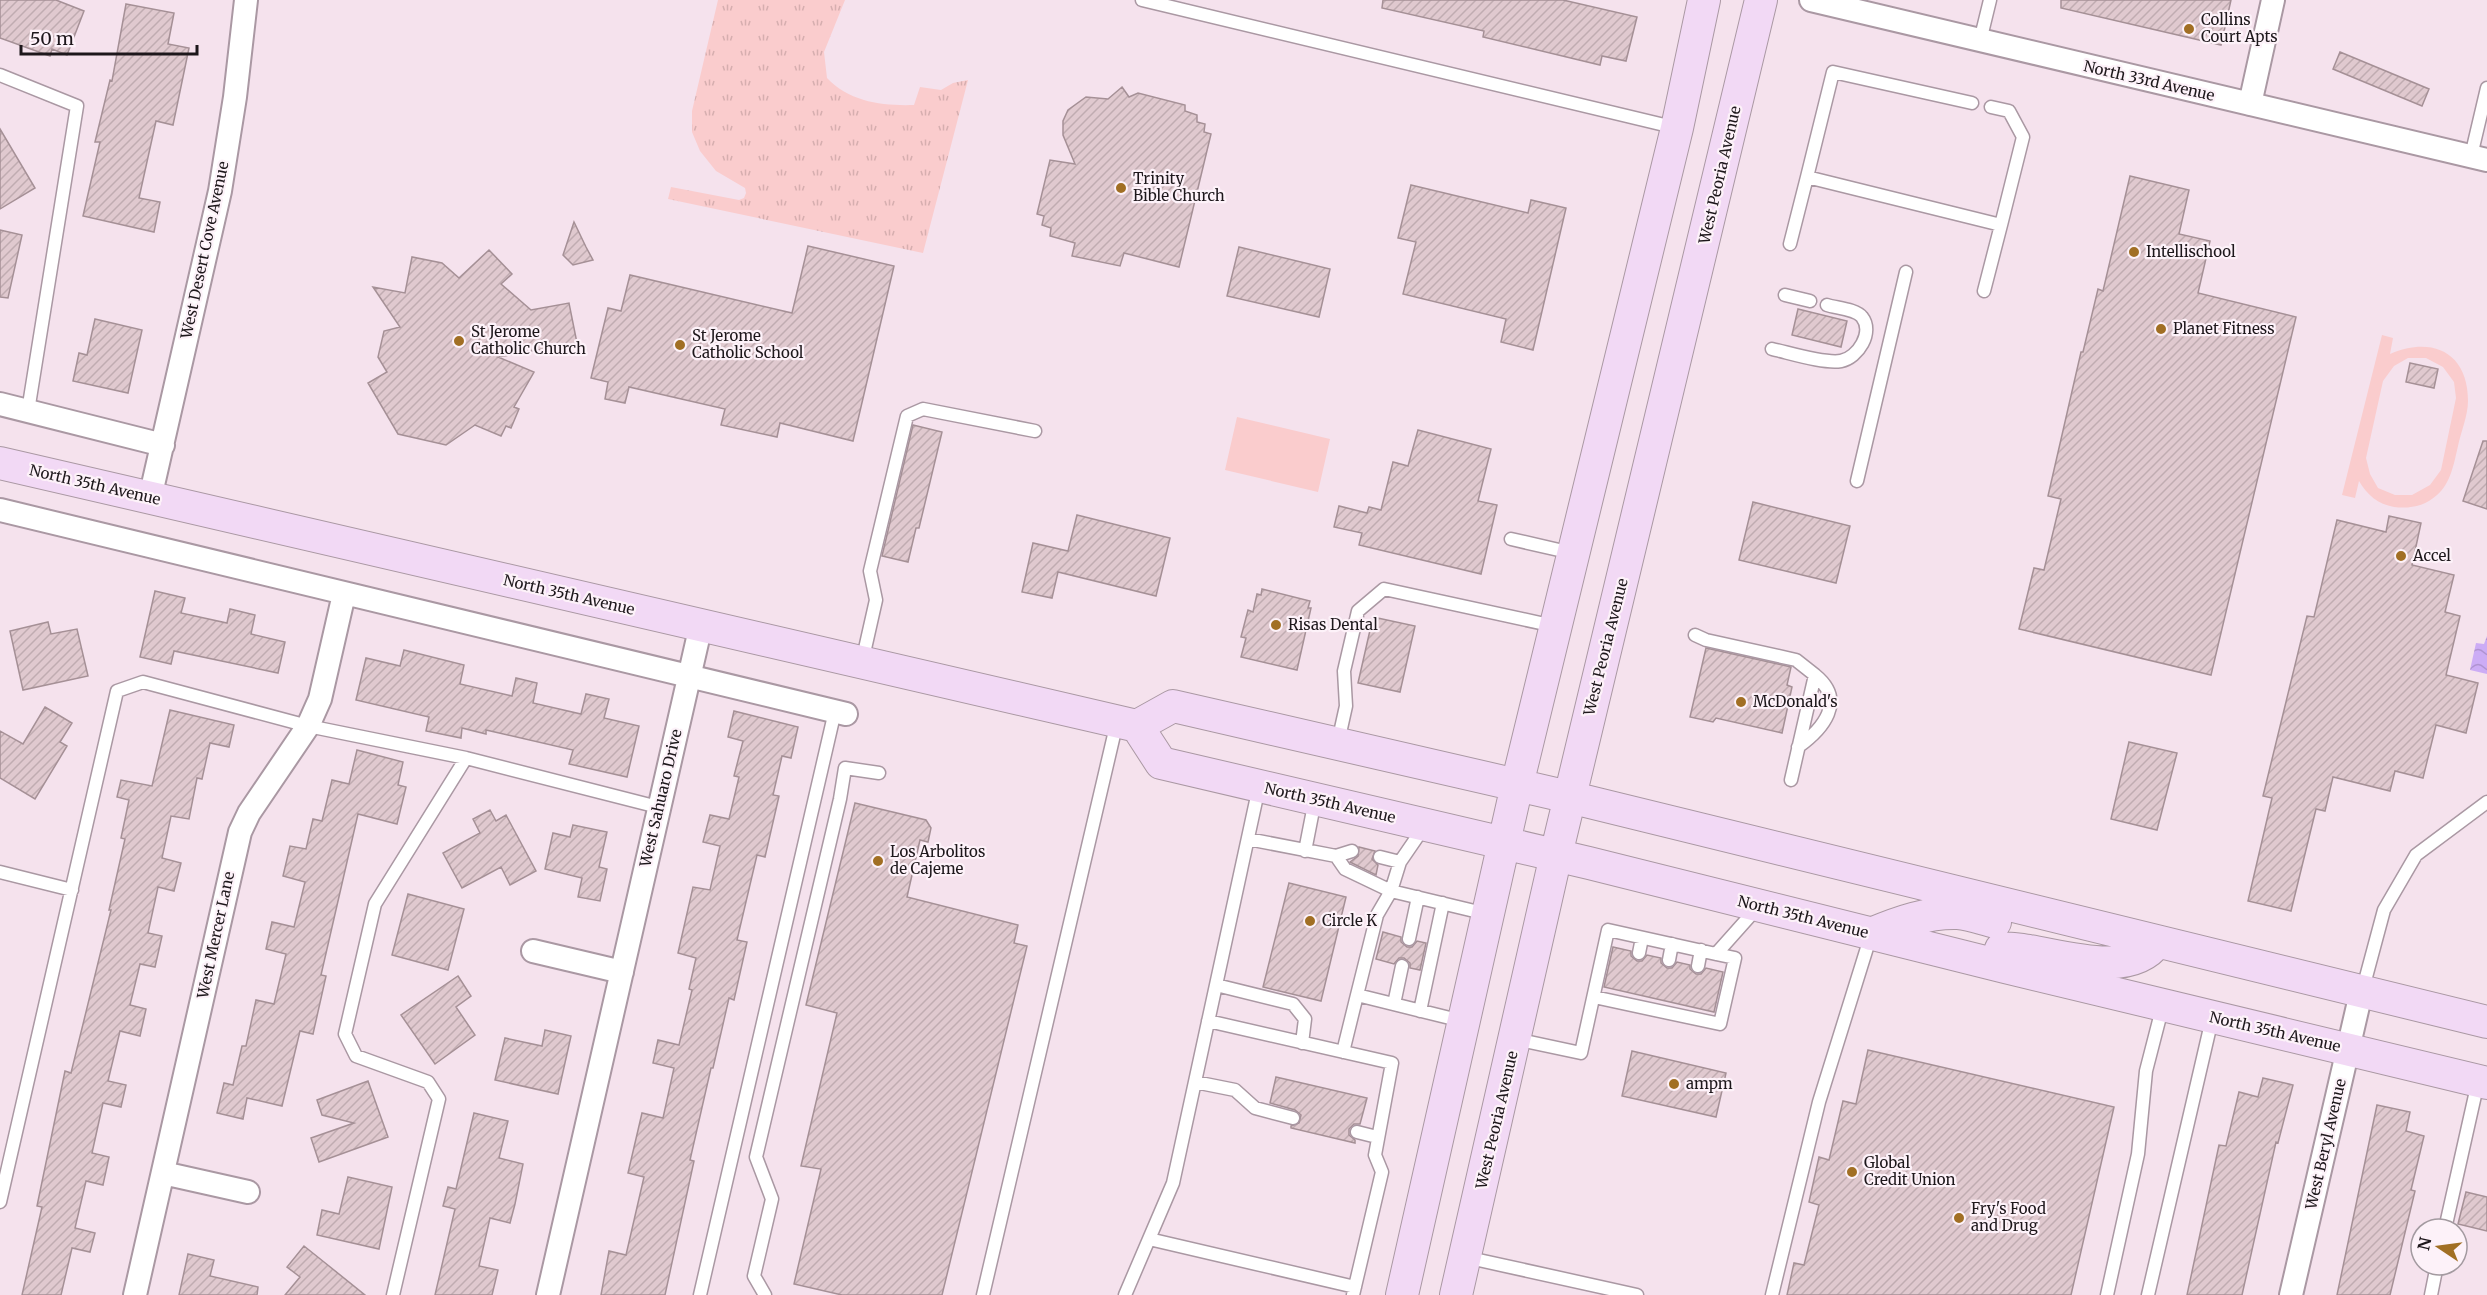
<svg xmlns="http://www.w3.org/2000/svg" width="2487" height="1295" viewBox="0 0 2487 1295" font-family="Merriweather,serif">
	<defs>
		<pattern id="grass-tufts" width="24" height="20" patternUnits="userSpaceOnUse" patternTransform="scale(1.5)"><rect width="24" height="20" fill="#facccd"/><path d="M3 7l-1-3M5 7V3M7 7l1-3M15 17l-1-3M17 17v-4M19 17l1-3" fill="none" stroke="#d6aeaf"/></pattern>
		<pattern id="water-waves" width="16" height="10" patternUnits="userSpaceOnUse" patternTransform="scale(1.5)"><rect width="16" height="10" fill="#ccacf5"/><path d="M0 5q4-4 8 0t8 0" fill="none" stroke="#af93d1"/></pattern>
		<pattern id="building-hatch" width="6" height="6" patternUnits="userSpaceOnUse" patternTransform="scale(1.5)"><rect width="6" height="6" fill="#e0c9cf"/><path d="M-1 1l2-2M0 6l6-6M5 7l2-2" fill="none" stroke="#c0acb1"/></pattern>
	</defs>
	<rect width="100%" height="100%" fill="#f5e2ed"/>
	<path fill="url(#grass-tufts)" d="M718,0H845L824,52L827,78C850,102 882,106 914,105L920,87L941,90L953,83L968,80L923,253L668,199L671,187L739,200L744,198L746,193L745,188L716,171L700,151L692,132V111Z"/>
	<path fill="#facccd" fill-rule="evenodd" d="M2382,335L2393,338L2390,354C2432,336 2468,352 2468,401C2468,415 2461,432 2458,446C2454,463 2451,483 2437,495C2425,506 2410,509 2394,507C2378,504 2367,495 2359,481L2355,498L2342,495ZM2408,358H2426L2443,367L2454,382L2456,398L2441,470L2430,485L2412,495H2395L2378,488L2370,474L2366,458L2383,381L2394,366Z
		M1237,417L1330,439L1318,492L1225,470Z"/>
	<path fill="url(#water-waves)" d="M2487,636V674L2470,670L2476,643L2484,644Z"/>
	<path fill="url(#building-hatch)" stroke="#a59096" stroke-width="1.5" d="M0,0H56L84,11L67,55L52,49L50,56L0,38Z
		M1383,0H1563L1637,17L1626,61L1602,56L1600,65L1483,37L1484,31L1382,8Z
		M2061,0H2231L2221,45L2061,8Z
		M126,4L174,13L168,44L189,48L173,125L156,121L139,198L160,202L154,232L83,216L100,142H95L110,80L112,81Z
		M2340,52L2429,89L2422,106L2333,69Z
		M1122,87L1129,97L1138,93L1185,105V111L1197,115V122L1205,124L1204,132L1211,134L1179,267L1124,253L1120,266L1072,256L1075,243L1050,236L1051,228L1042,225L1044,216L1037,214L1050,160L1075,164L1063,135V121L1068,110L1086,97L1108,99Z
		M0,129L35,188L0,209Z
		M2130,176L2189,190L2179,234L2210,241L2198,293L2296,317L2211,675L2019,629L2034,568L2044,570L2061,499L2048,496L2081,352H2083L2098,289L2103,291Z
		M1411,185L1528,213L1531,200L1566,208L1533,350L1501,342L1506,319L1403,294L1416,242L1398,238Z
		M574,222L586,247L593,260L573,265L563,255Z
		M0,230L22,235L8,298L0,297Z
		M808,246L894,266L853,441L780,423L777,437L721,425L725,409L629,387L625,403L605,399L608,382L591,378L608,308L621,311L630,275L792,313Z
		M1239,247L1330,269L1319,317L1227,296Z
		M489,250L512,274L501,284L531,310L569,303L577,343L498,357L534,372L514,407L519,409L511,428L506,426L501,436L475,425L446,445L398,434L368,383L387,372L378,357L384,331L400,327L373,287L405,293L412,257L442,263L459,278Z
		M1798,309L1847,321L1841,347L1792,335Z
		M95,319L142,330L128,393L73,381L79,353L87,355Z
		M2410,363L2438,369L2434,388L2406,382Z
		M913,425L942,432L919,528H916L908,562L882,556Z
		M1418,430L1491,449L1478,501L1497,505L1481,574L1359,545L1362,533L1334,527L1339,506L1367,513L1369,507L1381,510L1393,462L1408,466Z
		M2483,441H2487V509L2463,501Z
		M1753,502L1850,526L1836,583L1739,560Z
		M1077,515L1170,538L1156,596L1058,572L1052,598L1022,592L1033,543L1068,551Z
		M2389,516L2421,523L2412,565L2454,575L2445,612L2460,616L2446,675L2478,683L2466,733L2436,725L2423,778L2395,771L2390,791L2333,777L2325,811L2316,809L2291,911L2248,901L2272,798L2263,796L2307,616L2314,617L2337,520L2386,532Z
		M1262,589L1310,601L1308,608H1311L1297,670L1241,657L1246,638L1241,637L1248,610L1253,612L1257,594L1261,595Z
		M155,591L185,598L181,613L227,623L230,609L255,615L251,634L285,642L278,673L174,651L171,664L140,657Z
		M1373,617L1415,626L1400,692L1358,683Z
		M48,622L51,634L77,629L88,676L23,690L10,631Z
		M1706,648L1791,667L1787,685L1792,687L1782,733L1716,718L1713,722L1690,717Z
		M404,650L464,665L460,684L512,696L516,678L537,683L533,703L581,714L586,694L609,699L604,718L639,726L627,777L569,764L573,750L486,730V734L462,728L461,738L426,731L429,717L356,700L366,658L400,666Z
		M45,707L72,723L60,742L67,746L35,799L0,778V731L23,744Z
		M170,710L234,725L229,747L210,743L202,779L197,778L189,819L171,816L162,858L181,863L174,891L158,887L148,933L162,936L155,967L140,964L130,1005L146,1009L140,1036L120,1031L108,1081L126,1085L121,1107L103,1103L92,1153L109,1157L103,1185L86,1181L75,1228L95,1233L90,1252L72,1248L61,1295H22L42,1207L37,1206L65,1071L71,1073L111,910H109L125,839L121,838L129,800L117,797L121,780L152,786Z
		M734,711L798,727L791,758L782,756L773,795L779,796L765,857L757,855L737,940L747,942L734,1000L729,998L713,1068H711L690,1160L694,1161L665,1295H601L609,1251L626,1255L644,1177L628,1173L642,1113L663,1118L674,1068L653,1063L658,1040L679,1045L692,990L689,989L696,958L678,953L693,887L710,890L720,846L703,842L710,815L729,819L739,777L734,776L743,741L728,737Z
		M2129,742L2177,753L2157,830L2111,819Z
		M357,750L403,762L398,785L406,787L397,824L358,814L321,975L326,976L313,1034L300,1031L282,1106L247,1098L243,1119L217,1113L224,1083L233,1085L242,1046H246L256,1000L274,1004L286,954L266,949L272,922L294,927L305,882L283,876L290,846L306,849L313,819L322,821L332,780L349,784Z
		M855,803L926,820L931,828L928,842L920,840L907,897L1018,925L1014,943L1027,946L942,1295H842L794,1284L821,1169L801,1166L837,1013L806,1005Z
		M490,810L496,821L506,815L536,871L510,885L501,867L462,888L443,853L480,833L473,819Z
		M573,825L607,832L599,867L607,869L600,901L578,897L582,878L545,869L553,833L570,837Z
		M1359,847L1375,851L1372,859L1378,865L1376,875L1350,862L1358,856Z
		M1289,883L1346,897L1321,1001L1263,987Z
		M408,894L464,909L448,970L392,955Z
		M1383,932L1401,937V942L1407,947H1412L1417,941L1426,943L1420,970L1410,968V963L1404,958H1399L1394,964L1376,959Z
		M1613,947L1631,951V956L1637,961H1642L1647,955L1661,958V963L1667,968H1672L1677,962L1690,965V969L1696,974H1701L1706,968L1723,972L1714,1012L1604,987Z
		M458,976L471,996L456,1007L475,1035L435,1064L401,1015Z
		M545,1030L571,1036L558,1094L495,1080L505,1038L542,1046Z
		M1868,1050L2114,1107L2071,1295H1787L1794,1263L1804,1265L1819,1205L1809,1202L1819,1157L1829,1160L1843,1101L1856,1104Z
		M1632,1051L1726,1073L1716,1117L1622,1096Z
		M1276,1077L1367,1098L1360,1124H1354L1349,1129V1135L1355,1140V1143L1291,1128V1126L1299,1123L1301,1115L1295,1110L1270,1103Z
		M2263,1078L2293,1085L2278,1143L2276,1142L2242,1295H2187L2219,1145L2226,1146L2239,1092L2258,1097Z
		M368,1081L388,1137L319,1162L311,1138L354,1123L322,1115L317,1100Z
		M2377,1105L2410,1112L2406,1131L2424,1136L2411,1190L2415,1191L2390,1295H2337Z
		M474,1113L508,1121L499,1158L523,1164L515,1204L510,1223L490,1218L479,1266L498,1270L492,1295H435L455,1209L443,1206L448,1187L456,1189Z
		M348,1177L392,1187L379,1249L317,1235L322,1210L339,1214Z
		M2466,1192L2487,1197V1231L2458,1224Z
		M304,1246L324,1262L365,1295H285L300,1277L287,1267Z
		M188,1254L214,1260L210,1276L258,1287L257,1295H179Z"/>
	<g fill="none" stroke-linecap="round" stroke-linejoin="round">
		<g stroke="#aa98a3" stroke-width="15">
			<path id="lane" d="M1142,0L1677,128
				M1980,41L1990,0
				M0,75L77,106L28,411
				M1991,107L2009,111L2023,137L2001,225
				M2471,156L2487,88
				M1807,177L1833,72L1972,103
				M1790,244L1807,177L2001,225L1984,291
				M1785,295L1810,301
				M1772,349C1790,353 1824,364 1841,361C1858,358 1874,332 1862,317C1856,309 1836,308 1827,305
				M1857,481L1906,272
				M1511,539L1572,553
				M1695,635L1706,640L1796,660L1815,675L1791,780
				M862,662L876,600L870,571L907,416L923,409L1035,431
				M1338,742L1346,706L1344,671L1358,611L1384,589L1554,626
				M1798,747C1823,729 1847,701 1815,675
				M1424,827L1400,862L1391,891L1487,914
				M1248,839L1336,856L1345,869L1391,891L1377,915L1357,995
				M1305,851L1315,800
				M1336,856L1352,851
				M1380,857L1400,862
				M0,872L72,890
				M1409,939L1418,897
				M1639,953L1642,938
				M1669,960L1672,944
				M1698,966L1701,950
				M1216,985L1293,1004L1305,1019L1302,1043
				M2362,992L2384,910L2416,855L2487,802
				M1594,997L1720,1024L1735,958L1716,954
				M1394,1004L1402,966
				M1420,1011L1443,903
				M1208,1021L1392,1063L1375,1155L1382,1172L1353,1295
				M1515,1039L1581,1053L1608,930L1716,954L1757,908
				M1343,1052L1357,995L1462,1021
				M1195,1082L1235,1090L1255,1108L1293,1118
				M1357,1132L1377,1137
				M0,1202L117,691L143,682L308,726L466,758L658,807
				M2445,1229L2478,1082
				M1149,1239L1355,1287
				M1465,1257L1637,1295
				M393,1295L439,1099L428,1082L356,1056L345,1034L375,904L466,758
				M700,1295L835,711
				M765,1295L754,1276L772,1199L756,1157L840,799L845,768L879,773
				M983,1295L1117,722
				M1125,1295L1173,1183L1259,787
				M1772,1295L1819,1102L1871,935
				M2107,1295L2138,1154L2146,1071L2163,1005
				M2148,1295L2212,1019
				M2431,1295L2437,1265"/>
		</g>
		<g stroke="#aa98a3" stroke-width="26">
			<path id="street" d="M1811,0L2487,160
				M2250,104L2273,0
				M0,404L163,445
				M150,498L220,191L235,97L246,0
				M0,510L846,714
				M533,951L622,972
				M163,1173L248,1192
				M135,1295L240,832L249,813L308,726L320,699L344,594
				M548,1295L701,625
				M2291,1295L2361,993"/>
		</g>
		<g stroke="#aa98a3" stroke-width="34">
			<path id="secondary" d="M0,463L1137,726L1173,706L1569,797L2487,1022
				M1137,726L1161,763L1589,863L2005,967L2487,1083
				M1871,934C1899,922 1928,912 1958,913C1970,914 1983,919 1995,922
				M2001,949C2010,947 2020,950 2029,951C2066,957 2131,978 2157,942
				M1402,1295L1517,785L1677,128L1704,0
				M1456,1295L1556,855L1761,0"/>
		</g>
		<use href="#lane" stroke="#fff" stroke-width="12"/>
		<use href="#street" stroke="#fff" stroke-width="22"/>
		<use href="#secondary" stroke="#f2d9f5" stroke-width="32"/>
	</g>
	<g fill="#a16f24" stroke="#fdf2f9" stroke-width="2">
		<circle cx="2189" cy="29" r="6"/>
		<circle cx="1121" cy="188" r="6"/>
		<circle cx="2134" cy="252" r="6"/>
		<circle cx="2161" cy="329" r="6"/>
		<circle cx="459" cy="341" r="6"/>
		<circle cx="680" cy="345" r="6"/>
		<circle cx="2401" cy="556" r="6"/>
		<circle cx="1276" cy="625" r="6"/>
		<circle cx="1741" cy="702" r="6"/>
		<circle cx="878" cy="861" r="6"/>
		<circle cx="1310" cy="921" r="6"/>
		<circle cx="1674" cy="1084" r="6"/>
		<circle cx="1852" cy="1172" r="6"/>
		<circle cx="1959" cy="1218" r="6"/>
	</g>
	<g text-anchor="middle" stroke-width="4.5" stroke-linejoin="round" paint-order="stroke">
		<g font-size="15" fill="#1d171b" stroke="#fdf2f9" text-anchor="start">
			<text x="2201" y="25">Collins<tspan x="2201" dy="17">Court Apts</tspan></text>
			<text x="1133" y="184">Trinity<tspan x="1133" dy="17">Bible Church</tspan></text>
			<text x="2146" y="257">Intellischool</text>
			<text x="2173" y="334">Planet Fitness</text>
			<text x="471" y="337">St Jerome<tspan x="471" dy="17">Catholic Church</tspan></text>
			<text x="692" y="341">St Jerome<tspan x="692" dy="17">Catholic School</tspan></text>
			<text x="2413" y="561">Accel</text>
			<text x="1288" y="630">Risas Dental</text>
			<text x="1753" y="707">McDonald's</text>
			<text x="890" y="857">Los Arbolitos<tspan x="890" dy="17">de Cajeme</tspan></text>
			<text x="1322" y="926">Circle K</text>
			<text x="1686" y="1089">ampm</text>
			<text x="1864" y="1168">Global<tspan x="1864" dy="17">Credit Union</tspan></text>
			<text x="1971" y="1214">Fry's Food<tspan x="1971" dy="17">and Drug</tspan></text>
		</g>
		<g font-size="15" fill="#1d171b" stroke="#fdf2f9">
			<text transform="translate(2149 81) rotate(13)" y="5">North 33rd Avenue</text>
			<text transform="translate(1720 175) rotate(-77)" y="5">West Peoria Avenue</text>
			<text transform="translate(205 250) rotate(-78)" y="5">West Desert Cove Avenue</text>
			<text transform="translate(95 485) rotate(13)" y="5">North 35th Avenue</text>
			<text transform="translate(569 595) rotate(13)" y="5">North 35th Avenue</text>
			<text transform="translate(1606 647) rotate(-76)" y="5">West Peoria Avenue</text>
			<text transform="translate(661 798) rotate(-77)" y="5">West Sahuaro Drive</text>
			<text transform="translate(1330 803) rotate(13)" y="5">North 35th Avenue</text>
			<text transform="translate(1803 917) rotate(14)" y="5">North 35th Avenue</text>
			<text transform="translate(216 935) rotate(-78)" y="5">West Mercer Lane</text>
			<text transform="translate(2275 1032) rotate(13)" y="5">North 35th Avenue</text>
			<text transform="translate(1497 1120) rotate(-77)" y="5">West Peoria Avenue</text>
			<text transform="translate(2326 1144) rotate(-77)" y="5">West Beryl Avenue</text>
		</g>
	</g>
	<g transform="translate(2439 1247) rotate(283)"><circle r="28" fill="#fdf2f9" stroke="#a39aa0" stroke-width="1.5"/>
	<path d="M0-4.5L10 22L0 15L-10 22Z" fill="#a16f24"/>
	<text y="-9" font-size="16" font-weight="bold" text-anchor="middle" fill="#1d171b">N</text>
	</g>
	<path d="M21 45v9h176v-9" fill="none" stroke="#1d171b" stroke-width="3"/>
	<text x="30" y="45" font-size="18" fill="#1d171b" stroke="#fdf2f9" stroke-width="4.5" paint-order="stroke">50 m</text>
</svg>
